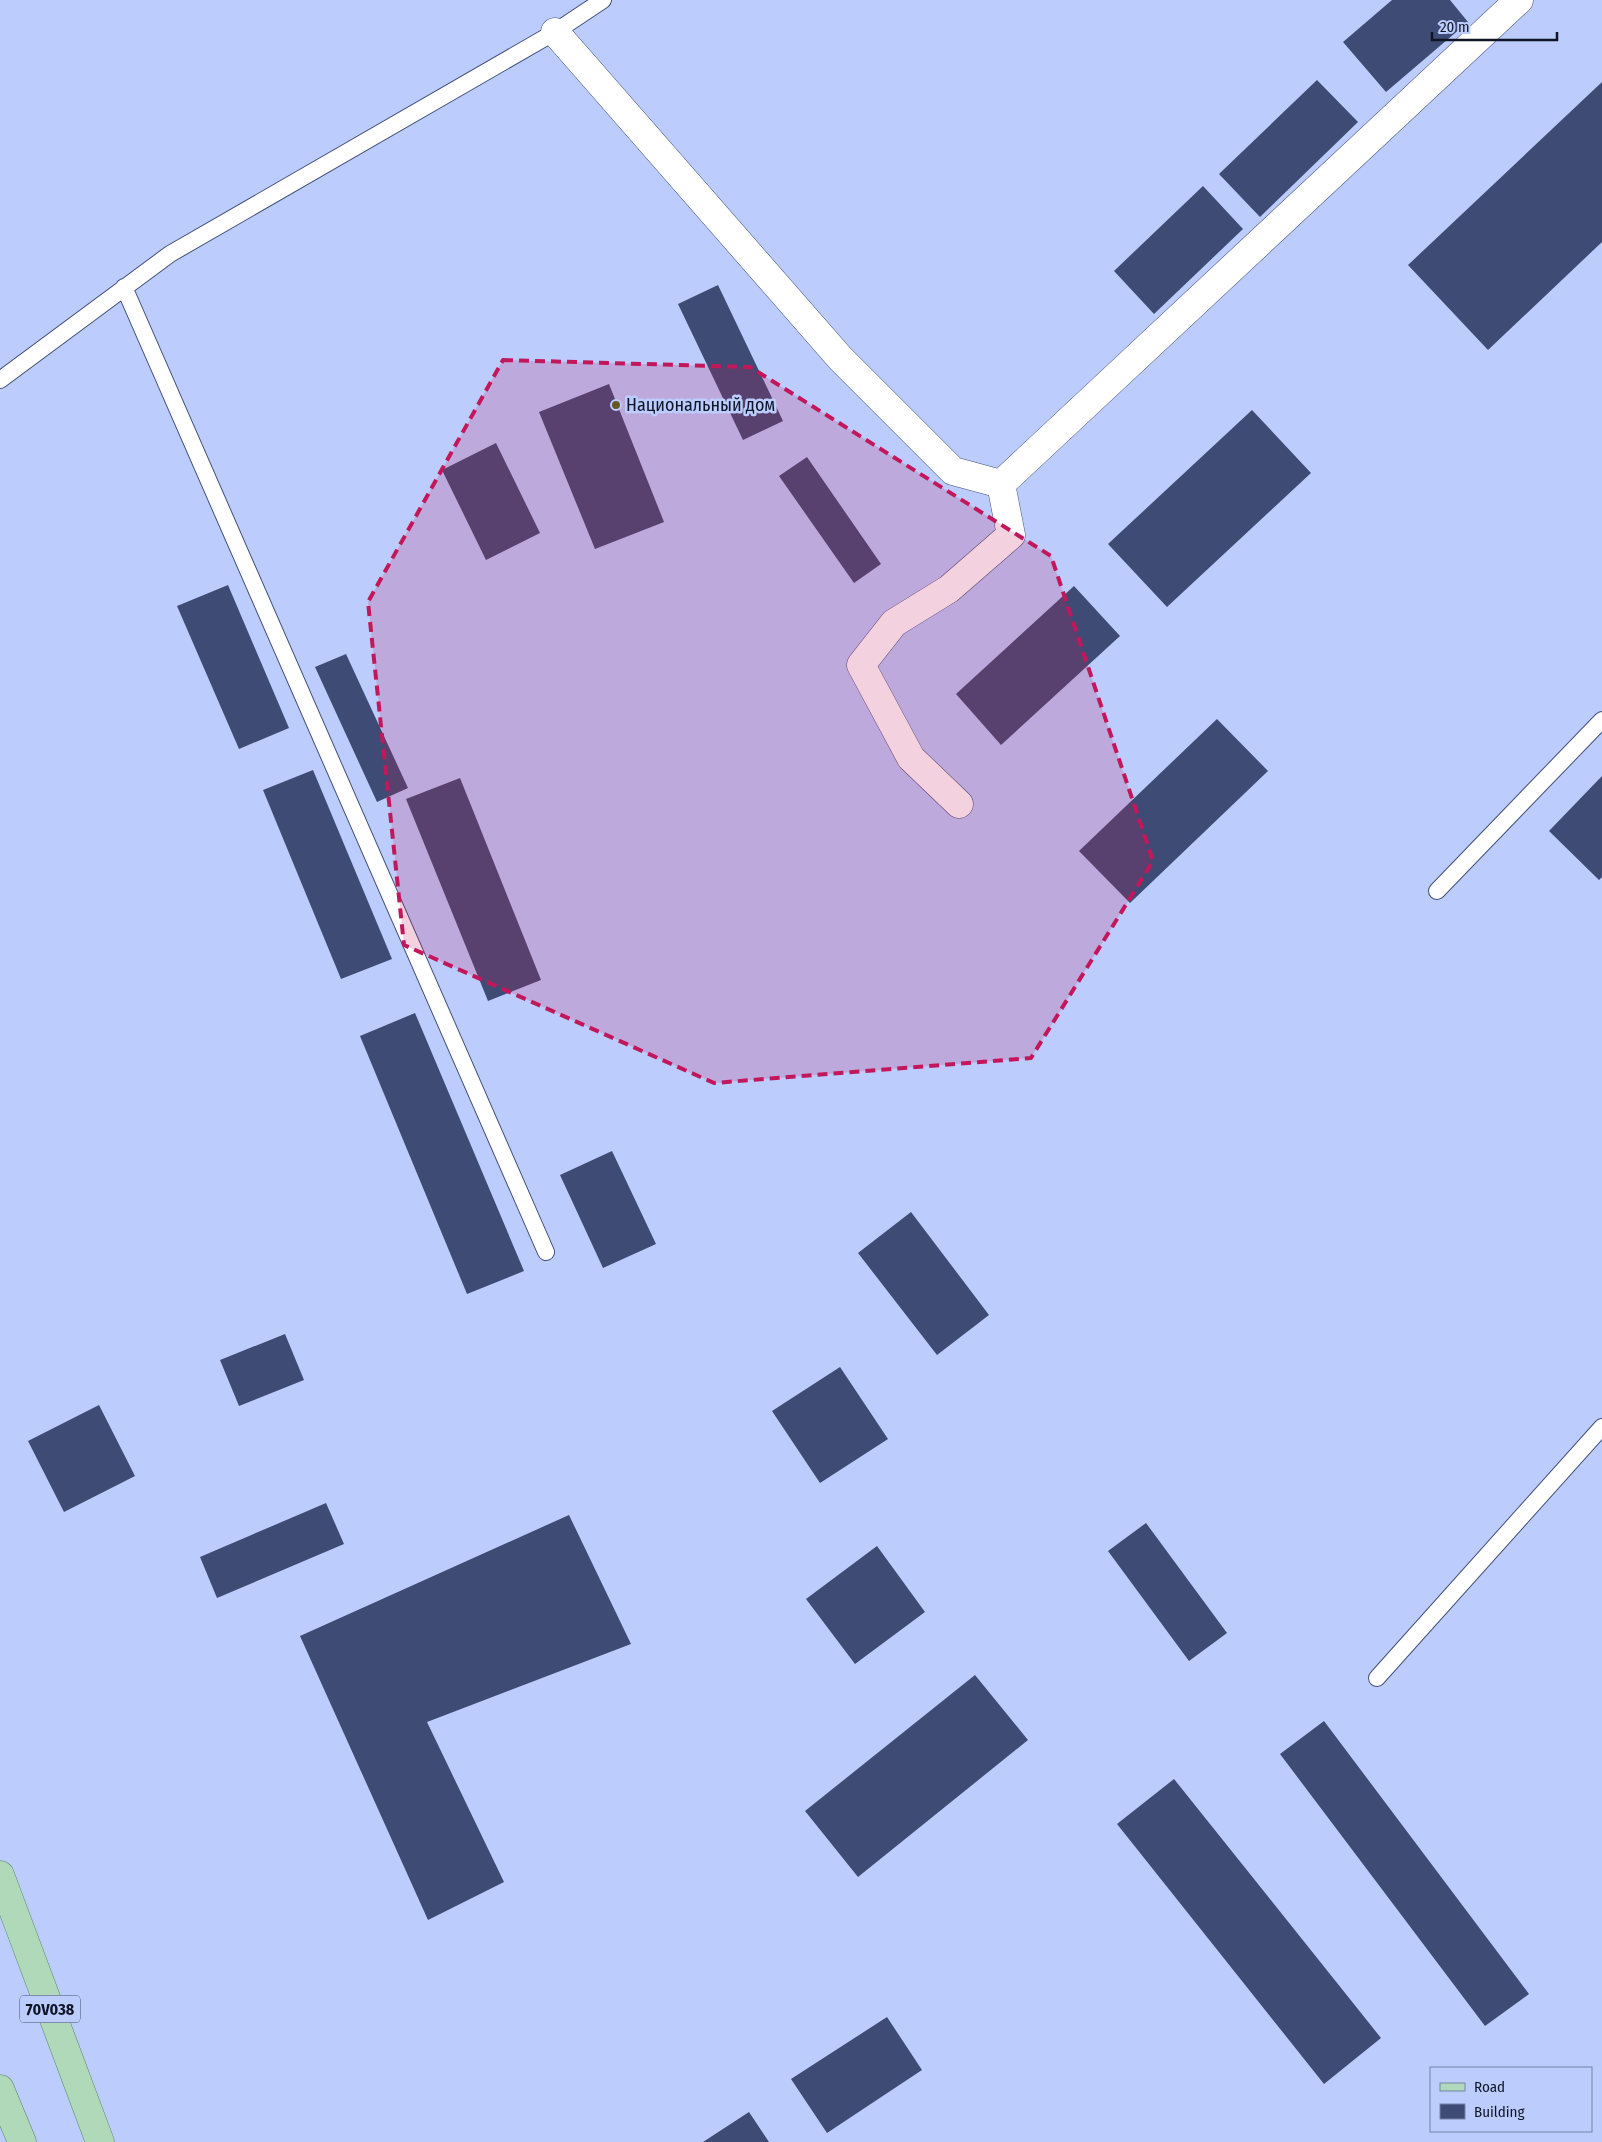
<svg xmlns="http://www.w3.org/2000/svg" width="1602" height="2142" viewBox="0 0 1602 2142" font-family="'Fira Sans Condensed',sans-serif">
	<rect width="100%" height="100%" fill="#bccdfd"/>
	<path fill="#3e4b74" d="M1392,0H1450L1468,22L1386,92L1343,42Z
		M1317,80L1358,122L1260,217L1219,174Z
		M1602,82V242L1488,350L1408,265Z
		M1203,186L1243,229L1154,314L1114,271Z
		M718,285L783,421L743,440L678,304Z
		M609,384L664,522L595,549L539,412Z
		M1252,410L1311,473L1167,607L1108,544Z
		M496,443L540,533L486,560L442,470Z
		M807,457L881,564L854,583L779,476Z
		M228,585L289,728L239,749L177,606Z
		M1074,586L1120,636L1001,745L956,694Z
		M346,654L408,788L377,802L315,667Z
		M1217,719L1268,771L1130,903L1079,851Z
		M313,770L392,959L341,979L263,790Z
		M1602,776V877L1599,880L1549,831Z
		M460,778L541,980L488,1001L406,799Z
		M415,1013L524,1271L467,1294L360,1036Z
		M612,1151L656,1244L603,1268L560,1175Z
		M911,1212L989,1315L937,1355L858,1253Z
		M285,1334L304,1380L239,1406L220,1360Z
		M840,1367L888,1439L820,1483L772,1411Z
		M99,1405L135,1476L64,1512L28,1441Z
		M326,1503L344,1544L217,1598L200,1557Z
		M569,1515L631,1644L427,1722L504,1882L428,1920L300,1636Z
		M1146,1523L1227,1633L1189,1661L1108,1551Z
		M877,1546L925,1612L855,1664L806,1599Z
		M975,1675L1028,1740L858,1877L805,1811Z
		M1324,1721L1529,1994L1485,2026L1280,1754Z
		M1174,1779L1381,2038L1324,2084L1117,1824Z
		M887,2017L922,2070L827,2133L791,2079Z
		M749,2112L769,2142H703Z"/>
	<g fill="none" stroke-linecap="round" stroke-linejoin="round">
		<g stroke="#435079" stroke-width="18">
			<path id="lane" d="M124,287L546,1252
				M0,380L170,254L555,32L603,0
				M1437,891L1602,720
				M1377,1678L1602,1427"/>
		</g>
		<g stroke="#435079" stroke-width="29">
			<path id="street" d="M555,32L840,358L953,471L1001,484L1519,0
				M959,804L911,758L861,665L894,623L949,589L1011,535L1001,484"/>
		</g>
		<g stroke="#548466" stroke-width="29">
			<path id="primary" d="M0,1875L100,2142
				M0,2089L22,2142"/>
		</g>
		<use href="#lane" stroke="#fff" stroke-width="16"/>
		<use href="#street" stroke="#fff" stroke-width="28"/>
		<use href="#primary" stroke="#afd9b8" stroke-width="28"/>
	</g>
	<path fill="#c2185b" fill-opacity="0.2" stroke="#c2185b" stroke-width="4" stroke-dasharray="10 6" stroke-linejoin="round" d="M503,360L750,367L1051,556L1153,861L1031,1058L714,1083L404,945L368,602Z"/>
	<circle fill="#695725" stroke="#bccdfd" stroke-width="2" cx="616" cy="405" r="5"/>
	<g text-anchor="middle" stroke-width="5" stroke-linejoin="round" paint-order="stroke">
		<rect fill="#bccdfd" stroke="#444c66" stroke-width="1" x="20" y="1995.5" width="60" height="27" rx="4"/>
		<g font-size="16" font-weight="bold" fill="#101526">
			<text x="50" y="2015">70V038</text>
		</g>
		<g font-size="18" fill="#101526" stroke="#bccdfd" text-anchor="start">
			<text x="626" y="411">Национальный дом</text>
		</g>
	</g>
	<rect x="1430" y="2067" width="162" height="65" fill="#bccdfd" stroke="#7783a7"/>
	<rect x="1440" y="2083" width="25" height="8" fill="#afd9b8" stroke="#7783a7"/>
	<text x="1474" y="2092" font-size="15" fill="#101526">Road</text>
	<rect x="1440" y="2104" width="25" height="15" fill="#3e4b74" stroke="#7783a7"/>
	<text x="1474" y="2117" font-size="15" fill="#101526">Building</text>
	<path d="M1432 32v8h125v-8" fill="none" stroke="#101526" stroke-width="2.5"/>
	<text x="1440" y="32" font-size="15" fill="#101526" stroke="#bccdfd" stroke-width="4" paint-order="stroke">20 m</text>
</svg>
